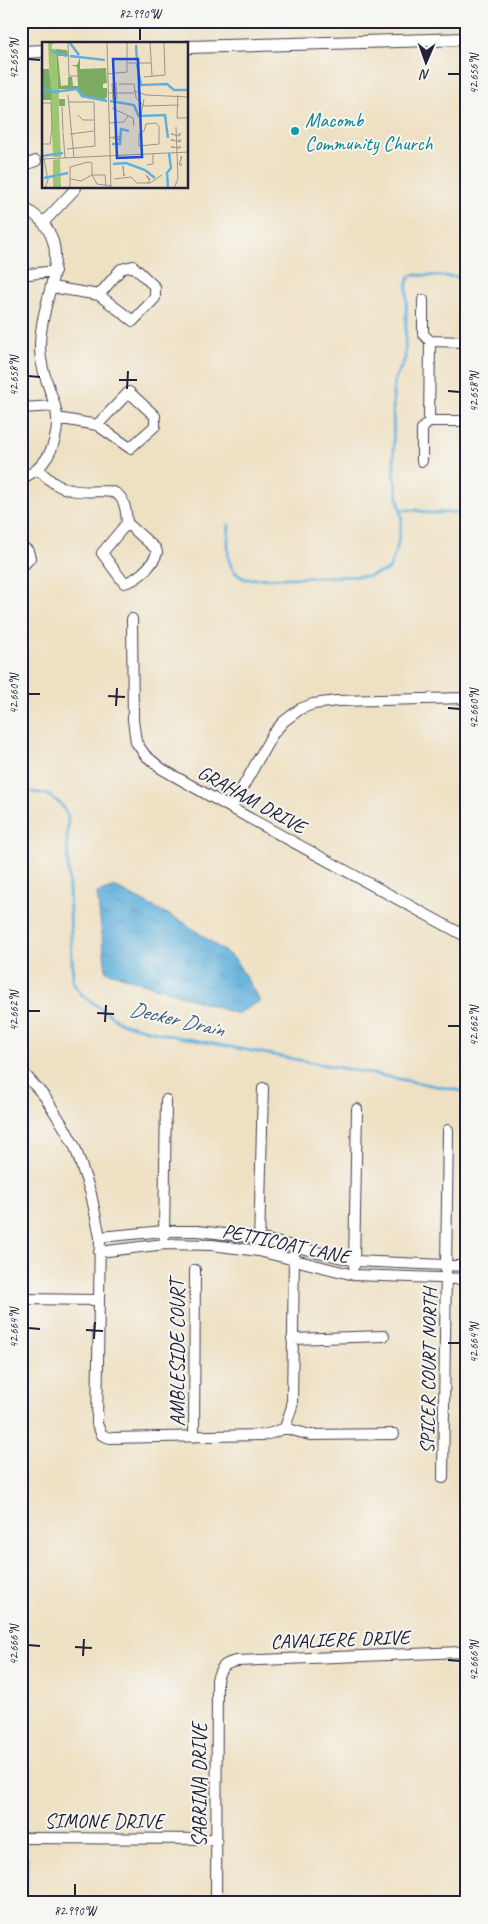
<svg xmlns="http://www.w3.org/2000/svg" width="488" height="1924" viewBox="0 0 488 1924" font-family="Caveat,sans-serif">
	<defs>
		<pattern id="water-ripples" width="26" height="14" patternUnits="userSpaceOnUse" patternTransform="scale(1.25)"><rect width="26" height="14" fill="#61b0db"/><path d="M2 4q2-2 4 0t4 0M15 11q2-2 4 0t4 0" fill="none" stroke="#508fb3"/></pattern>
	</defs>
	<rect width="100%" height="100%" fill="#f6f6f2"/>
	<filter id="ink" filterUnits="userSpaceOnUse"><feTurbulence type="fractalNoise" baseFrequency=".02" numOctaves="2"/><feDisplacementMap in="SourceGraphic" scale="10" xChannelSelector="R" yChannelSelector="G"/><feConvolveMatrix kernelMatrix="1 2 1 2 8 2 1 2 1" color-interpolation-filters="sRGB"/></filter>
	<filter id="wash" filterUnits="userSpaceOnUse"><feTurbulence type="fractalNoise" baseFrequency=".0096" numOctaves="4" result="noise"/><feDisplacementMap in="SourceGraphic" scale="20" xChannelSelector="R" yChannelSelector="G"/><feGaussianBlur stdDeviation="1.12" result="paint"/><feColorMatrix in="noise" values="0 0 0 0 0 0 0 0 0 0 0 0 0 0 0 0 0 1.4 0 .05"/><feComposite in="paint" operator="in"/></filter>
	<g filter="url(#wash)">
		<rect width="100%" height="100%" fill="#eee0c2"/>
		<path fill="url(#water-ripples)" stroke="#42698b" d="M115,887L185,923L235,959L260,1001L237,1014L106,971L97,893Z"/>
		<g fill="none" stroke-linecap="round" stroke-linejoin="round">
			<path stroke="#61b0db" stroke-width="3" d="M401,510H415L429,513L467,512
				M229,525C228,543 223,572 246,579L368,576L389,570L397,548L402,519L394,475L393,392L395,379L405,359L407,283L409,277L413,275L467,277
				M32,792L46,794L61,804L68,816L67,843L73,982L82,995L121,1023L168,1035L467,1092
				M21,1712L27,1809
				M26,1903L27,1858"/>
		</g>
	</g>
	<g filter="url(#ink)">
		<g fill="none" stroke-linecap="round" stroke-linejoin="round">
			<g stroke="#413e4f" stroke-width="12">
				<path id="minor" d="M21,166L36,161
					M21,206C85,240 39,295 40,347C40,368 49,386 55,406C61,426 54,455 37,469C33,473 26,476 21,479
					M43,223L76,188
					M21,275L55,271
					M51,287L99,295L133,321L155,298V287L133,266L121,269L99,295
					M423,300V334L430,341
					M467,342L430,341L429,421H467
					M21,408L55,406
					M57,418L97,425L130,448L155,426V416L129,392L97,425
					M422,461V429L429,421
					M38,469C48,479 56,487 71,490C102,497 125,476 127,523L102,553L124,583C138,580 152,566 157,553L156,549L127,523
					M21,546L28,551L30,558L21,568
					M132,619L133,720L136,742L145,755L162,769L231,808L467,937
					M231,808L272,735L283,722L300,709L313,704L337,701L467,698
					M21,1070L45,1097L64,1127L75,1147L91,1194L100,1237L97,1424L102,1435L110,1438L263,1435L272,1433L285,1428
					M164,1236L166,1100
					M100,1237L164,1231H198L259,1238L355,1261L467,1266
					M259,1245L263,1088
					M99,1252L165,1244L212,1245L259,1251L354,1275L467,1279
					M354,1266L357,1109
					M21,1299L97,1300
					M292,1339L384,1336
					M285,1428L292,1406L294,1255
					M285,1428L310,1435L394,1434
					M194,1437L195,1270
					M443,1478L448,1130
					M21,1838L216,1839
					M216,1903L217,1680C220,1668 224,1663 237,1661L462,1652L467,1653"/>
			</g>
			<g stroke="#413e4f" stroke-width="14">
				<path id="tertiary" d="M188,47L467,39
					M21,52L44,51"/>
			</g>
			<use href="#minor" stroke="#fff" stroke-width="10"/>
			<use href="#tertiary" stroke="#fff" stroke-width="12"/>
		</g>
	</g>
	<path fill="none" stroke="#22223b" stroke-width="2" d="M140,40V28M28,59L40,60M448,74H460M28,376L40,377M119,380H137M127,389L128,371M448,391L460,392M28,694H40M108,696L125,697M116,706L117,688M448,708L460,709M28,1011H40M97,1013L114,1014M105,1022L106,1005M448,1026H460M28,1328L40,1329M86,1330L103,1331M94,1339L95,1322M448,1343H460M28,1645L40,1646M75,1647L92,1648M83,1656L84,1639M448,1660L460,1661M75,1896V1884"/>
	<circle fill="#0f9aa8" stroke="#f6f6f2" stroke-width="2" cx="295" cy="131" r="5"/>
	<g text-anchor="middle" stroke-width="4" stroke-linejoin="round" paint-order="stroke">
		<g font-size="20" fill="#0d838f" stroke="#f6f6f2" text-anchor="start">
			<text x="305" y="127">Macomb<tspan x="305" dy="23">Community Church</tspan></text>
		</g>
		<g font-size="20" fill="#22223b" stroke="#f6f6f2">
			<text transform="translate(252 799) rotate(29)" y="7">GRAHAM DRIVE</text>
			<text transform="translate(286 1243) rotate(12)" y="7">PETTICOAT LANE</text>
			<text transform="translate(177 1353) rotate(-90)" y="7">AMBLESIDE COURT</text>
			<text transform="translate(428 1371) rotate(-89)" y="7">SPICER COURT NORTH</text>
			<text transform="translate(340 1639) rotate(-2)" y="7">CAVALIERE DRIVE</text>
			<text transform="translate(199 1785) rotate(-90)" y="7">SABRINA DRIVE</text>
			<text x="104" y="1828">SIMONE DRIVE</text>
		</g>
		<g font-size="21" font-style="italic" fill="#3b5b7b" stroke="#f6f6f2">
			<text transform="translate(177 1019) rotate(13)" y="7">Decker Drain</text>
		</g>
	</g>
	<g transform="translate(42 42)">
		<rect width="146" height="146" fill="#eee0c2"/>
		<path d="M6,0H13L10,3V7H14L19,115H11ZM18,117L19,146H11V118Z" fill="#9cc672"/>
		<path d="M14,7L25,8L26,14H16L19,44L26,43V35H30L31,44H36L35,25L29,23H35L38,15V27L64,26L65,41L61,42V46H65V55L62,58L40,54L35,47H17V57H23V64H17ZM0,27H7L10,58H0Z" fill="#7dab64"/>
		<path fill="none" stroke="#61b0db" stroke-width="2.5" d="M28,1L37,13M94,3L95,19M9,9L25,14M28,14L63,18M95,22L99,43L125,42L132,48H147M0,47L12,50L35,47L40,54L65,59M68,59L92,63L97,75M98,74L123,73L126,96M70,102H78L79,87L87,89M0,114L21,111M71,122L84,121L103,128L113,136M2,136L26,131M126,146L125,131L129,126L127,111"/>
		<path fill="none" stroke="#9c948c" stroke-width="1" d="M26,0L27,34H37M65,0L69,146M108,0L110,34M85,21H109M65,32L85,30V0M102,35L123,33L122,0M74,40L75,58M70,41L71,58M77,42H92L94,56L102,64L137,63M92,49L104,53L147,55M66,51H92M26,53L32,116M136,53L135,76H147M0,61H9L10,86L8,102H0M20,65L21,89M70,66L91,76L92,84M36,73L41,78H52M99,73L102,57M67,81L82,80L86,74M114,81L117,84V102L97,104V92L102,89L104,82ZM21,90L23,116M28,92L52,89M132,92H129L137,94L139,92H136M67,96L77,94V98L71,96M132,98H129L138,100L139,98H136M132,105H129L138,106L139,105H136M25,107L53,104L52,60H27M0,117L147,110M2,117L6,138L3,146M139,121V124L137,122L140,115L139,114V117M105,123L111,122V112M81,127V124L82,134V131M28,137L39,139L50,133H63L64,144M72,137L89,135L95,141H108L120,133M106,141L108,137L104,133L107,138M28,146V125L46,120L50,121V133L55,142L69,144M132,146L136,137L134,85"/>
		<path fill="#1d4ed8" fill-opacity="0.15" stroke="#1d4ed8" stroke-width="2.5" d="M71,17H96L100,115L75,116Z"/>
		<rect width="146" height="146" fill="none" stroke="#22223b" stroke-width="2.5"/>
	</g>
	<rect width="488" height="1924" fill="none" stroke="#f6f6f2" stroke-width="55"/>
	<g transform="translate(426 62) rotate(182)" stroke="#f6f6f2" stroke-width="4" paint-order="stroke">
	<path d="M0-4L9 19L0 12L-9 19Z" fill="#22223b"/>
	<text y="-8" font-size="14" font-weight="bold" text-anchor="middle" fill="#22223b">N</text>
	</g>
	<rect x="28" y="28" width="432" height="1868" fill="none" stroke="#22223b" stroke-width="2"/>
	<g font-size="12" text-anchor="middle" fill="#22223b">
		<text x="140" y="18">82.990°W</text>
		<text transform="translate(14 59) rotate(-90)" y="4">42.656°N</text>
		<text transform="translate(474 74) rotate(-90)" y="4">42.656°N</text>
		<text transform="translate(14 376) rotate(-90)" y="4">42.658°N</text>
		<text transform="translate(474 392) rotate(-90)" y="4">42.658°N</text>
		<text transform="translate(14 694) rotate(-90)" y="4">42.660°N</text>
		<text transform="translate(474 709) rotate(-90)" y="4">42.660°N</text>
		<text transform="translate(14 1011) rotate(-90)" y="4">42.662°N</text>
		<text transform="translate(474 1026) rotate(-90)" y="4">42.662°N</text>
		<text transform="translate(14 1328) rotate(-90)" y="4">42.664°N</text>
		<text transform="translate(474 1343) rotate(-90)" y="4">42.664°N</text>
		<text transform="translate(14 1645) rotate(-90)" y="4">42.666°N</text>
		<text transform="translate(474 1661) rotate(-90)" y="4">42.666°N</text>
		<text x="75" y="1915">82.990°W</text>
	</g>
</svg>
